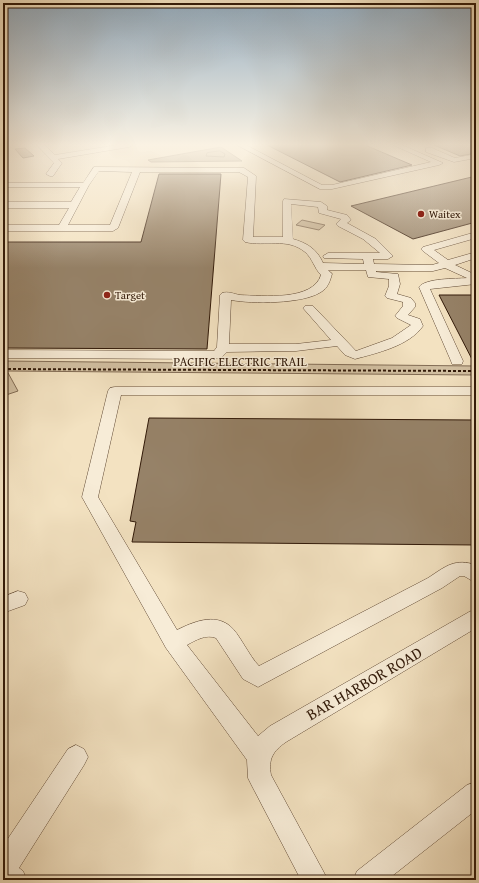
<svg xmlns="http://www.w3.org/2000/svg" width="479" height="883" viewBox="0 0 479 883" font-family="'Gentium Book Plus',serif">
	<rect width="100%" height="100%" fill="#f3e2c1"/>
	<filter id="stains"><feTurbulence type="fractalNoise" baseFrequency=".005" numOctaves="4"/><feColorMatrix values="0 0 0 0 .2 0 0 0 0 .09 0 0 0 0 .02 0 0 0 .5 -.17"/></filter>
	<radialGradient id="worn" r=".72"><stop offset=".6" stop-color="#630" stop-opacity="0"/><stop offset="1" stop-color="#630" stop-opacity=".3"/></radialGradient>
	<path fill="#d2c0a2" stroke="#826c55" d="M302,220L325,225L319,230L296,225Z
		M3,361L476,366V375L7,371L18,391L3,396Z"/>
	<path fill="#b19e82" stroke="#7e6951" d="M221,147L242,161L151,162L148,160Z"/>
	<g fill="none" stroke-linecap="round" stroke-linejoin="round">
		<path stroke="#715c45" stroke-width="1" d="M220,151L225,154L224,157L206,156L207,153Z"/>
	</g>
	<path fill="#968268" stroke="#311908" d="M267,145H365L412,165L340,182Z
		M434,145H476V153L460,156Z
		M25,148L34,156L23,158L15,149Z
		M159,174H221L207,349L3,348V242H141Z
		M476,176V222L413,239L351,206Z
		M439,295H476V367Z
		M149,418L476,420V545L132,542L136,522L130,521Z"/>
	<g fill="none" stroke-linecap="round" stroke-linejoin="round">
		<g stroke="#624b36" stroke-width="1">
			<path id="minor" d="M37,145H45L55,155L117,145H133L129,147L58,159L62,163L53,176H50L46,174L54,163Z
				M237,145H246L322,185H332L431,162L393,145H402L443,163L439,165L332,189H320Z
				M426,148H432L455,158L476,154V158L454,162L426,152Z
				M94,167L244,168L256,176L253,237H283V201L284,199L321,202L327,206V210L347,215L351,220L347,223L376,239L393,256L388,259H373L374,264L432,265L439,263L423,251L421,249L423,247L476,232V238L434,250L448,260L476,252V258L455,265L476,275V284L430,289L463,361L462,364H452L451,361L419,287C426,278 455,279 467,278L445,268L433,271H376V272L398,274L400,284L397,294L411,298L415,303V307L408,315L420,319L423,326C409,346 377,353 355,359L345,355L337,346L296,351L227,352L222,357L214,359L3,358V350L214,351L217,347L220,295L222,293C228,291 234,294 240,295C263,296 313,301 321,275C314,268 313,259 305,252C287,237 265,247 245,242L243,240L248,177L239,172H140L118,228L113,231H3V225H59L69,208H3V202H71L80,187H3V183H83ZM99,171L132,172L110,225H68L89,185ZM291,204L318,207L319,213L341,219L336,224L338,226L363,239L380,253H328L323,256L324,258L363,259L364,264L323,263C317,249 307,243 293,239ZM328,270H366L368,277L389,279V286L385,296L387,298L403,302V306L395,316L397,318L411,325L392,338L356,351L313,306H305L303,308L331,340L296,344H229L231,300C252,304 303,304 321,292C328,288 330,281 332,274Z
				M115,387H476V395H121L98,497L177,630C193,622 214,613 230,626C239,633 249,656 259,666L428,578C446,566 455,558 476,565V583L464,576H460L442,588L258,687L243,679L216,638C206,634 196,640 187,645L258,736L270,726L469,612L476,609V628L286,742C273,751 268,759 271,775L328,880H301L252,786L248,778L247,760L166,648L82,497L108,391L110,388Z
				M18,591L25,593L28,599L25,605L3,613V597Z
				M76,745L84,749L88,757L84,765L19,868L23,871L27,880H3V846L68,749Z
				M476,782V810L387,880H353L357,871L467,785Z"/>
		</g>
		<path stroke="#311908" stroke-width="2" stroke-dasharray="3 2" stroke-linecap="butt" d="M3,369L476,371"/>
		<use href="#minor" fill="#f7ecd7" fill-rule="evenodd"/>
	</g>
	<linearGradient id="sky" x2="0" y2="1"><stop stop-color="#92abbf"/><stop offset="0.54" stop-color="#faf2e3"/><stop offset="1" stop-color="#faf2e3" stop-opacity="0"/></linearGradient>
	<rect width="479" height="268" fill="url(#sky)"/>
	<g fill="#8f2418" stroke="#f7ecd7" stroke-width="1.5">
		<circle cx="421" cy="214" r="4"/>
		<circle cx="107" cy="295" r="4"/>
	</g>
	<g text-anchor="middle" stroke-width="3" stroke-linejoin="round" paint-order="stroke">
		<g font-size="11" fill="#311908" stroke="#f7ecd7" text-anchor="start">
			<text x="429" y="218">Waitex</text>
			<text x="115" y="299">Target</text>
		</g>
		<g font-size="13" fill="#311908" stroke="#f7ecd7">
			<text x="240" y="366">PACIFIC ELECTRIC TRAIL</text>
		</g>
		<g font-size="16" fill="#311908" stroke="#f7ecd7">
			<text transform="translate(364 683) rotate(-30)" y="6">BAR HARBOR ROAD</text>
		</g>
	</g>
	<rect width="479" height="883" fill="none" stroke="#f3e2c1" stroke-width="16"/>
	<rect x="4" y="4" width="471" height="875" fill="none" stroke="#311908" stroke-width="2"/>
	<rect x="8" y="8" width="463" height="867" fill="none" stroke="#311908"/>
	<rect width="100%" height="100%" filter="url(#stains)"/>
	<rect width="100%" height="100%" fill="url(#worn)"/>
</svg>
